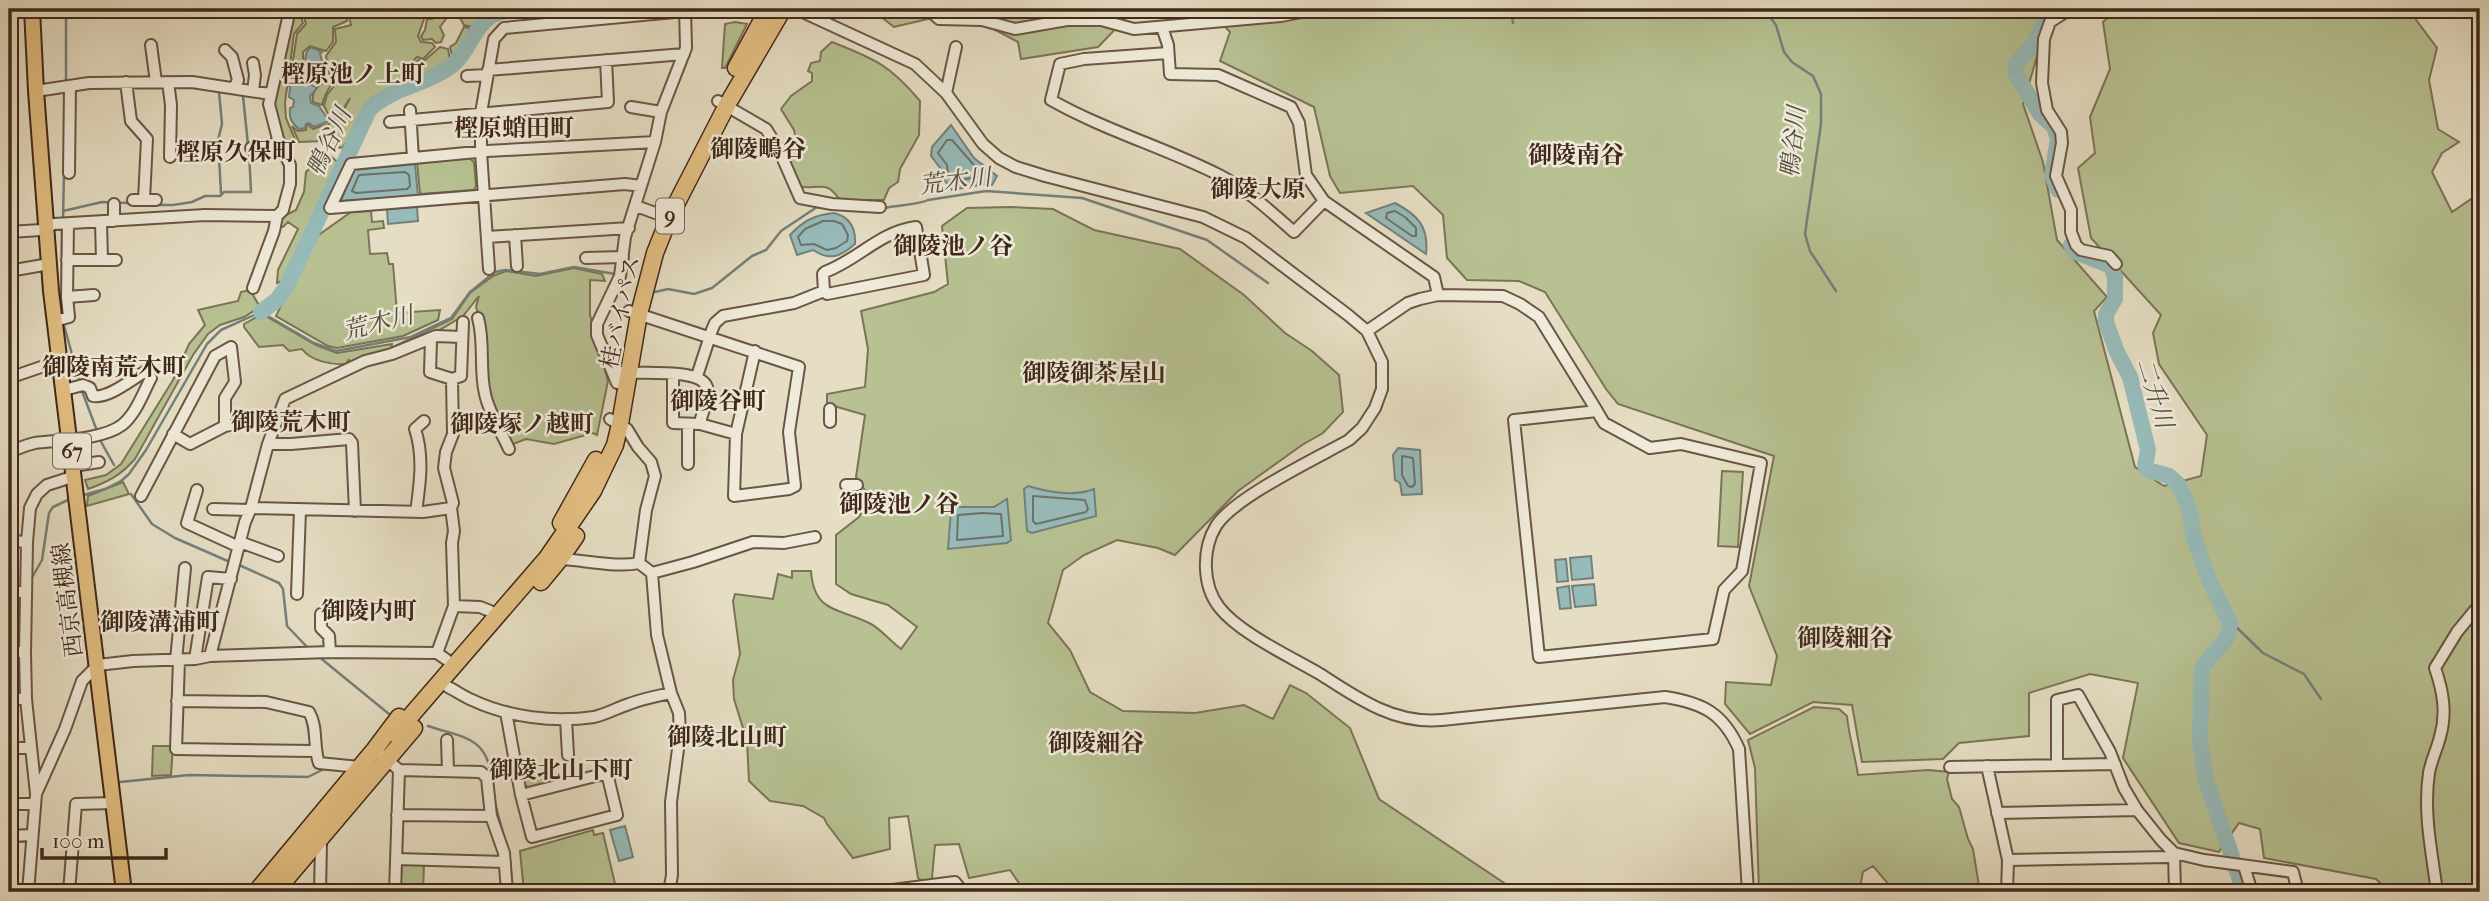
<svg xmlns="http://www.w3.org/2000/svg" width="2489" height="901" viewBox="0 0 2489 901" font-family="'IM FELL French Canon','Noto Serif JP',serif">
	<rect width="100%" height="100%" fill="#e6dec4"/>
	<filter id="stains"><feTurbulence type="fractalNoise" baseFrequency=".00286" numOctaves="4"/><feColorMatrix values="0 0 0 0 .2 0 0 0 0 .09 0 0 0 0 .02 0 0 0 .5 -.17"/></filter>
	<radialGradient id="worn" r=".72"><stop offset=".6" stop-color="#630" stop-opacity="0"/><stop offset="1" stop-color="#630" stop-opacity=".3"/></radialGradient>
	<path fill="#b7c192" stroke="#7c7456" stroke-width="2" d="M347,9L436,11L424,19L418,36L421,42L432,43L435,47L423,59L417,57L407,67L414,73V81L391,92L397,82C388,92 378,92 370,100C356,114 354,135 342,148L327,145L324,141L299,142L292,126L298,131L306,130L307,124L313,129L338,121L350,98L337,119L330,118L324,106L327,95L348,68C336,76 325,91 322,105L313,102C311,87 321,86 330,77L326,56L336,42L335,29L351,25Z
		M461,9H496L483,18L477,28L464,25L460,18Z
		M875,9H915L928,19L894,27L876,13Z
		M956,9H2051L2023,104L2043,162L2057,240L2107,297L2094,311L2135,467L2164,486L2201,476L2207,435L2159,364L2153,333L2161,315L2091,238L2078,168L2095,153L2090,117L2110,69L2103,22L2118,9H2408L2437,48L2429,80L2438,129L2459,142L2442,153L2432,172L2452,212L2480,193V892H2389L2376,879L2264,858L2260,829L2239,823L2219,852L2179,843L2123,758L2138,683L2090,674L2029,693V736L1959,743L1943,759L1862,762L1852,705L1813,702L1750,734L1725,704L1726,682L1771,685L1777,656L1749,586L1774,456L1618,404L1606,389L1545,292L1519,281L1467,280L1447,258L1443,215L1413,186L1340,193L1330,176L1314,107L1220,61L1230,32L1212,12L1126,18L1098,47L1021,59L1018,42Z
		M445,10L446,19L440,27L444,35L441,42L436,43L432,39L423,40L421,36L425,30L427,19H432Z
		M317,11L328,13L346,12L347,21L333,27V42L326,51L310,46L303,52V66L297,71L298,79L290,80L297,34L306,24L303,14Z
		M299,12L303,23L294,34L285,103L286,118L296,142L283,144L272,104L292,15Z
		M735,22L747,24L725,68H722L725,24Z
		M464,27L474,29L456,59H453L450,47L456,43Z
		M832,42C875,59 890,65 920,101L919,135L900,169L898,182L889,188L884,200H841C836,196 833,190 828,188C819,184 809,190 799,186L782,145L786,141L803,139H796L794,130L781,109L791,96L812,81V73L808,71L811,63L820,61L821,52Z
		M440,47L448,49L450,60L439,70L420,81L416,77L419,72L411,67L418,60L424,61Z
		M316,153L330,156L339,163L285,280L277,283L278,270L298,229L288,222L283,227H278L282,217L296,210L304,192L306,172L312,166Z
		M469,158L474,162L476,186L474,190L420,194L417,162Z
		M1010,207L1053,209L1094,230L1180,249L1244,295L1285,333L1312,351L1339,375L1343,412L1323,433L1302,445L1238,491L1175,555L1158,548L1117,540L1084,555L1063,570L1048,623L1070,650L1090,692L1123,711L1195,713L1244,705L1273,719L1290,685L1306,693L1350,728L1379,799L1510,887L1513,892H1025L1010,870L969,878L959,844L935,845L932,878L930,881H922L918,878L908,816L889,818L890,849L853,858L827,824L824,818L803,806L770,801L749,781L747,741L734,699L733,680L740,654L733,601L735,594L773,599L778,574L792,578V571H811C814,615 842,608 871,624C882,630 891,642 901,649L917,627L888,605L851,594L836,584V535L859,517L869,496L856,477L865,415L827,404V394L865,387L868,349L861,311L934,292L948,284L942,226L967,208Z
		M371,211L372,222L383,221L384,228L368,230L370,254L387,253L389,264H393L397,313L440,310L438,320L403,336L337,348L328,346L276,316L313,239L351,212Z
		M574,268L602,274L605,281L590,280V315L608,381L597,435L593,433L554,444L526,439L508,446L487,399L483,328L476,307L479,296L463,316L428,337L405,347L348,363L349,359L346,364C331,365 311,361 302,349L289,351L283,345L259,347L244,327V324L262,314L316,345L337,353L392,344L391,348L452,319L470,293L493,276L506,271L536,276Z
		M250,290L260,307L244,317L220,325L208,334L193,355L135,459C121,475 108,482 88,489L85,480L106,475L121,464L173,380L189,344L205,325L198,310L238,301L241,292Z
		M1722,471L1743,472L1738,547L1718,546Z
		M123,482L129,494L87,506L88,496Z
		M1814,707L1839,709L1847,716C1849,737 1855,755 1858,775L1928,770L1949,772L1947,779L1952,799L1959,807L1968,839L1973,849L1980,892H1900V889L1889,885L1873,866L1863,872L1860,887L1862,892H1759L1755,768L1748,740Z
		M153,746H173L171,775L152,776Z
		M565,773L566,780L530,788L524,785L522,777Z
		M593,830L594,835L603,833L617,892H524L520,851Z
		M424,864L423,892H399V868L403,865Z"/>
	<path fill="#97bbba" stroke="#74807a" stroke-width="2" d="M311,47L322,52L320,54L323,64L319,76L312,80L310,84L317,88L310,96L311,103L319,106L329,121L314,127L309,123L306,124L305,128L299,129C291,122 289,119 290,108L293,107L294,100L289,97L290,87L286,84L300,82V72L306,66C305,58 304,53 311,47Z
		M951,125L974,158L997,176L992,185L985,184L952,190L939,173L941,169L931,156L932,147Z
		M415,164L418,196L341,201L353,170Z
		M1395,203C1418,215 1429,227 1426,254L1366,213Z
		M417,206L418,221L388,224L387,209Z
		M834,213C850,217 856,228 855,244C840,257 830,261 813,250L797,255L790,235C803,221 814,215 834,213Z
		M1398,448L1420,450L1422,494L1402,495L1400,483L1395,480L1393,455Z
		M1028,486C1047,492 1075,497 1094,489L1096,516L1032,533L1027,531L1024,489Z
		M1007,499L1011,540L1007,543L948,549L951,510L954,507H994Z
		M1591,556L1593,578L1572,580L1570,558Z
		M1566,559L1568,581L1557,582L1555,560Z
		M1594,584L1596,605L1575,607L1572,586Z
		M1569,586L1571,608L1560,609L1557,588Z
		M625,826L633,857L619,861L610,830Z"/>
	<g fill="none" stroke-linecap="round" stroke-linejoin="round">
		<path stroke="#6c726a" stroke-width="2" d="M947,140H952L980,172L979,177L953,181L948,173L947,165L938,153Z
			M405,172L409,175L410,186L407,189L356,193L352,191L359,175Z
			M1395,211L1405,217L1416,228V236H1412L1386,218L1387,213Z
			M823,221H834L842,224L848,235L847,241L836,248L827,250L814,244L801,245L798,237L805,229Z
			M1402,456L1413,458L1415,484L1412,487L1408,486L1402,475Z
			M1033,496L1085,500L1088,509L1086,512L1036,524L1033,521Z
			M982,513L1001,514L1003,536L957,540L958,515Z"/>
		<path stroke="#74807a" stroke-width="2.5" d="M1511,9L1513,23
			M1764,9L1776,25L1784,52L1792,62L1813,76L1821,94V124L1805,234L1810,251L1836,291
			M66,84V9
			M9,91H15
			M219,92L222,124L218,140L221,193
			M243,96L248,145
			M155,205H173L192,202L205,196H220L224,192H251L249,151
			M884,208C897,205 918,205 928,200L986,191L1082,198L1207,240L1268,283
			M63,211L102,202L129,203
			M63,221L64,172
			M655,292L668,289L694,294L712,288L752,256L766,250L781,231L817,207L825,208
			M62,315V231
			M63,322L80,383
			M82,391L97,431
			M99,438L114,465
			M131,494L152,524L175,538L230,562
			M80,496L105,489L121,481L129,474L146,450L207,344L221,330L261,312L314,343L336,351L411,337L451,318L470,292L495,272L505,270L540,274L574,267L615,274
			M239,565L279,583L283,589L287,626L310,650
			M30,581L42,560L49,513L53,507L70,499
			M2229,620L2263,653L2304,674L2321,699
			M318,656L389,714
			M428,726C460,737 487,736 491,776
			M120,782L189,775L308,777L324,769L332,770
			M495,803L504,837
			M509,854L513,892"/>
		<path stroke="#97bbba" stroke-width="16" d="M2057,12L2044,24L2032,47L2015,64L2016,74L2026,91L2040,114L2054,127L2058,139L2052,175L2058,190
			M2071,245L2076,252L2111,266L2115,278V299L2106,314V322L2117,352L2130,377L2148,450L2145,466L2148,470L2169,476L2178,484L2186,501L2191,518L2193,535L2209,580L2230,623L2227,638L2202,667L2200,742L2206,780L2244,892
			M261,312L277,300L287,286L369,110C392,87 424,86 450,67C468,54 474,26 491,16C497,13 505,11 511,9"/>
		<g stroke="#6a5644" stroke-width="14">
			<path id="minor" d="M796,9L915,64L946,93L983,144L999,158L1016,167L1045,176L1203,217L1246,238L1348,315L1367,331L1382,362V389L1375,408L1362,428L1349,440C1317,458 1233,498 1216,526C1202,549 1202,585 1219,607C1239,633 1291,657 1320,674C1339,686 1359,700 1380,709C1400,718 1419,722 1442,720L1665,697C1703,703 1723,713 1739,749L1748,892
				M2070,9L2050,22L2044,39L2042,83L2047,110L2061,132L2062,143L2056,176L2071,210V232L2076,245L2081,250L2109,256L2116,264
				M931,12L939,19L982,20L1015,29L1067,20H1101L1134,29L1281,16L1317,9
				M1162,27L1168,45L1170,74L1218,75L1291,107L1299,123L1306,175L1324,201L1434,277L1438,295
				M151,45L156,82
				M225,50L232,57L238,80L234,88
				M1168,53L1084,59L1060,64L1051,100C1104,130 1163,147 1217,174C1246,188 1270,211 1294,232L1324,201
				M488,70L684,54
				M467,76L487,75
				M126,82L131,121L147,139L144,200
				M168,82L171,105L170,157
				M36,91L89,83L192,82L270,94
				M253,91L255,75L253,63
				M946,93L956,47
				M718,101L766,129L779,150L800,198L832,204L880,207
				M631,107L661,112
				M410,110L413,158
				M390,122L608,102L606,60
				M251,148L271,147L278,140
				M69,173L70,86
				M641,186L625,184L330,208L351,164L487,151L655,142
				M133,200H156
				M114,204V221
				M636,206L669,218
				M101,222L102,260
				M9,232L41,230L54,224L205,215L277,216
				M515,235L517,266
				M488,237L629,228
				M586,258L623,257
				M67,260H116
				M489,269L481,152V113L494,39L504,28L685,11
				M9,271L49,264
				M253,288L274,231L277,216L283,210L290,184V165L278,139L269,104L290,9
				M67,297L94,295
				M629,311L799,367L789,432L795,486L789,489L734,496L736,434L755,351
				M478,318C485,343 479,368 485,394C489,413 501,431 509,449
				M55,321L69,317L67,297L68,224
				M1367,331L1408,303L1420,299L1438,295L1503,296L1520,304L1539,317L1597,411L1604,423L1650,448L1681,444L1761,463L1742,571L1724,590L1713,639L1539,657L1514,420L1597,411
				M9,336L10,377
				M431,340L430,372L452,379L461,376L463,322
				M619,372C638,375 700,367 707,387C711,399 701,412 700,424L736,434
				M673,375V423L700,424
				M697,376L712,330L715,323L723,316L794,303L824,291L827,294L924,275L916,227C877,233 861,258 825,272L823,274L824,291
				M9,378L44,366L61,365
				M617,383L597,335V324L620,276L625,237L655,142L661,112L686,48L685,9
				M830,409V422
				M610,419L627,429L638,447L651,462L655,476L646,510L639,563
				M688,424V464
				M173,434L190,444L225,426L277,416
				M268,444H291L349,439L352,443L355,511
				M9,452C17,449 26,445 35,443C59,440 102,440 122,425C136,414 143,393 151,378L146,371C132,379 108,399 93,396L90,388L83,385L64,390
				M74,466L99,462
				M846,485H857
				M197,490L187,523L239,547
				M141,496L215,356L231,347L235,382L225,398V426
				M251,508L423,512L451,508
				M213,509L250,510
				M416,512C420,484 424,456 415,429L424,421
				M9,541L27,542
				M240,542L278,556
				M560,559C585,560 617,568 639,563L652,573L657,635L671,693L679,713L680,734L671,802L672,875L669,892
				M652,573L693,562L753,542L784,543L815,537
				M9,592H25
				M297,594L300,510
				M454,606L480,607L490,611
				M321,614V628L329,636L330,652
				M9,652H25
				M437,653L454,606L452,543L454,531L451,508L453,503L444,468L446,452L453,434L452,379
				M210,656L245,522L251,508L268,444L285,399L365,361L392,354L436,336L462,337
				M195,659L208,577L231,579
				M176,660L185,568
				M179,660L176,749L314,751
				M448,687C456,691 463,696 472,700C508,717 554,723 594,717C607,714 617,708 629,704C642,699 657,696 671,693
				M9,699H26
				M177,701L266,702L309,712C318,727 313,747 319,763L359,767
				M506,712L521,795L532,837L617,815L607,773L521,795
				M566,719L568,755
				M447,740L448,771
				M9,748H31
				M375,749L399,770L481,772L487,778L491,816L504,853L507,892
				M2057,765V700L2078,695L2110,752L2124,788L2137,810L2161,840L2174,853L2204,860L2293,872L2298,892
				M1987,766L2008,860L2007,892
				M1950,767L2115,764
				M36,794L65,729L82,681L98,665L133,661L195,659L210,656L330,652L437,653L447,660
				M9,804H35
				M1997,813L2137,810
				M397,815L491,816
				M9,836L32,835
				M318,840L321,843L320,892
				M396,859L505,862
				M2008,860L2168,857L2174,853L2175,892
				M2244,866L2252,892
				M28,892L36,794L26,699L25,652L27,542L30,508L37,494L47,485L75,476
				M69,892L76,804L114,803
				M395,892L399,770
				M877,892L955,882L963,892
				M2437,892C2432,853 2423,813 2429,773C2431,761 2437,749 2440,737C2447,713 2443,691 2435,668L2457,632L2480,604"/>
		</g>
		<g stroke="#40281a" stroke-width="18">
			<path id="major" d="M32,9L36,91L51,291L124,892"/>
		</g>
		<g stroke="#40281a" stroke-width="19">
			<path id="highway" d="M736,68L768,9
				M561,523L596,460
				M541,582L560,559L576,536
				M395,734L547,558L593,491L615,445L620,424L639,314L655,253L669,218L727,105L783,9
				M256,892L375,749L399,717
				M275,892L414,728"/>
		</g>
		<use href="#minor" stroke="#efead9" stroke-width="10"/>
		<use href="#major" stroke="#e3bf82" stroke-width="14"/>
		<use href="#highway" stroke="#e3bf82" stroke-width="16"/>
	</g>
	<g text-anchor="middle" stroke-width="5" stroke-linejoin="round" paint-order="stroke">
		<g fill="#efead9" stroke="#746253" stroke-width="2">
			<rect x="656" y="198.5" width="28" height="35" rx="5"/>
			<rect x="53" y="433.5" width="38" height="35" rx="5"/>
		</g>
		<g font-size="21" font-weight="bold" fill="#40281a">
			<text x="670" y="223">9</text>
			<text x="72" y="458">67</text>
		</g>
		<g font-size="23" fill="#40281a" stroke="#efead9">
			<text transform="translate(620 312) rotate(-78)" y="8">桂バイパス</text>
			<text transform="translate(67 600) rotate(-97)" y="8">西京高槻線</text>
		</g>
		<g font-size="24" font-weight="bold" fill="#40281a" stroke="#efead9">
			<text x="353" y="82">樫原池ノ上町</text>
			<text x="514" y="136">樫原蛸田町</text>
			<text x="758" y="157">御陵鴫谷</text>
			<text x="236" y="160">樫原久保町</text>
			<text x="1576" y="163">御陵南谷</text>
			<text x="1258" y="197">御陵大原</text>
			<text x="953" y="254">御陵池ノ谷</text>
			<text x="114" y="375">御陵南荒木町</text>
			<text x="1094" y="381">御陵御茶屋山</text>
			<text x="718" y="409">御陵谷町</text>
			<text x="291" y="430">御陵荒木町</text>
			<text x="522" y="432">御陵塚ノ越町</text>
			<text x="899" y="512">御陵池ノ谷</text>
			<text x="369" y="619">御陵内町</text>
			<text x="160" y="630">御陵溝浦町</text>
			<text x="1845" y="646">御陵細谷</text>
			<text x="727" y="745">御陵北山町</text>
			<text x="1096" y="751">御陵細谷</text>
			<text x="561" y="778">御陵北山下町</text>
		</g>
		<g font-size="24" font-style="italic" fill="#564d42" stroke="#efead9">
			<text transform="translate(329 142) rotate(-65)" y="8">鴨谷川</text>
			<text transform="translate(1793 142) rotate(-84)" y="8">鴨谷川</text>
			<text transform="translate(955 181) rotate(-7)" y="8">荒木川</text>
			<text transform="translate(378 323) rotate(-14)" y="8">荒木川</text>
			<text transform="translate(2155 393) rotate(73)" y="8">二升川</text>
		</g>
	</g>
	<rect width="2489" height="901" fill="none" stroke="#e6dec4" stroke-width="35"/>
	<rect x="10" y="10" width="2468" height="880" fill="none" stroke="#40281a" stroke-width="3.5"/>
	<rect x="18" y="18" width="2454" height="866" fill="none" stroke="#40281a" stroke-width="2"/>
	<path d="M42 848v10h124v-10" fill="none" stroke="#40281a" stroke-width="3.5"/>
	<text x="52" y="848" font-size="21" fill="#40281a" stroke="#efead9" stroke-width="5" paint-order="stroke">100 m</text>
	<rect width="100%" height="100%" filter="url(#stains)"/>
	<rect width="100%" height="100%" fill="url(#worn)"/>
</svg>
